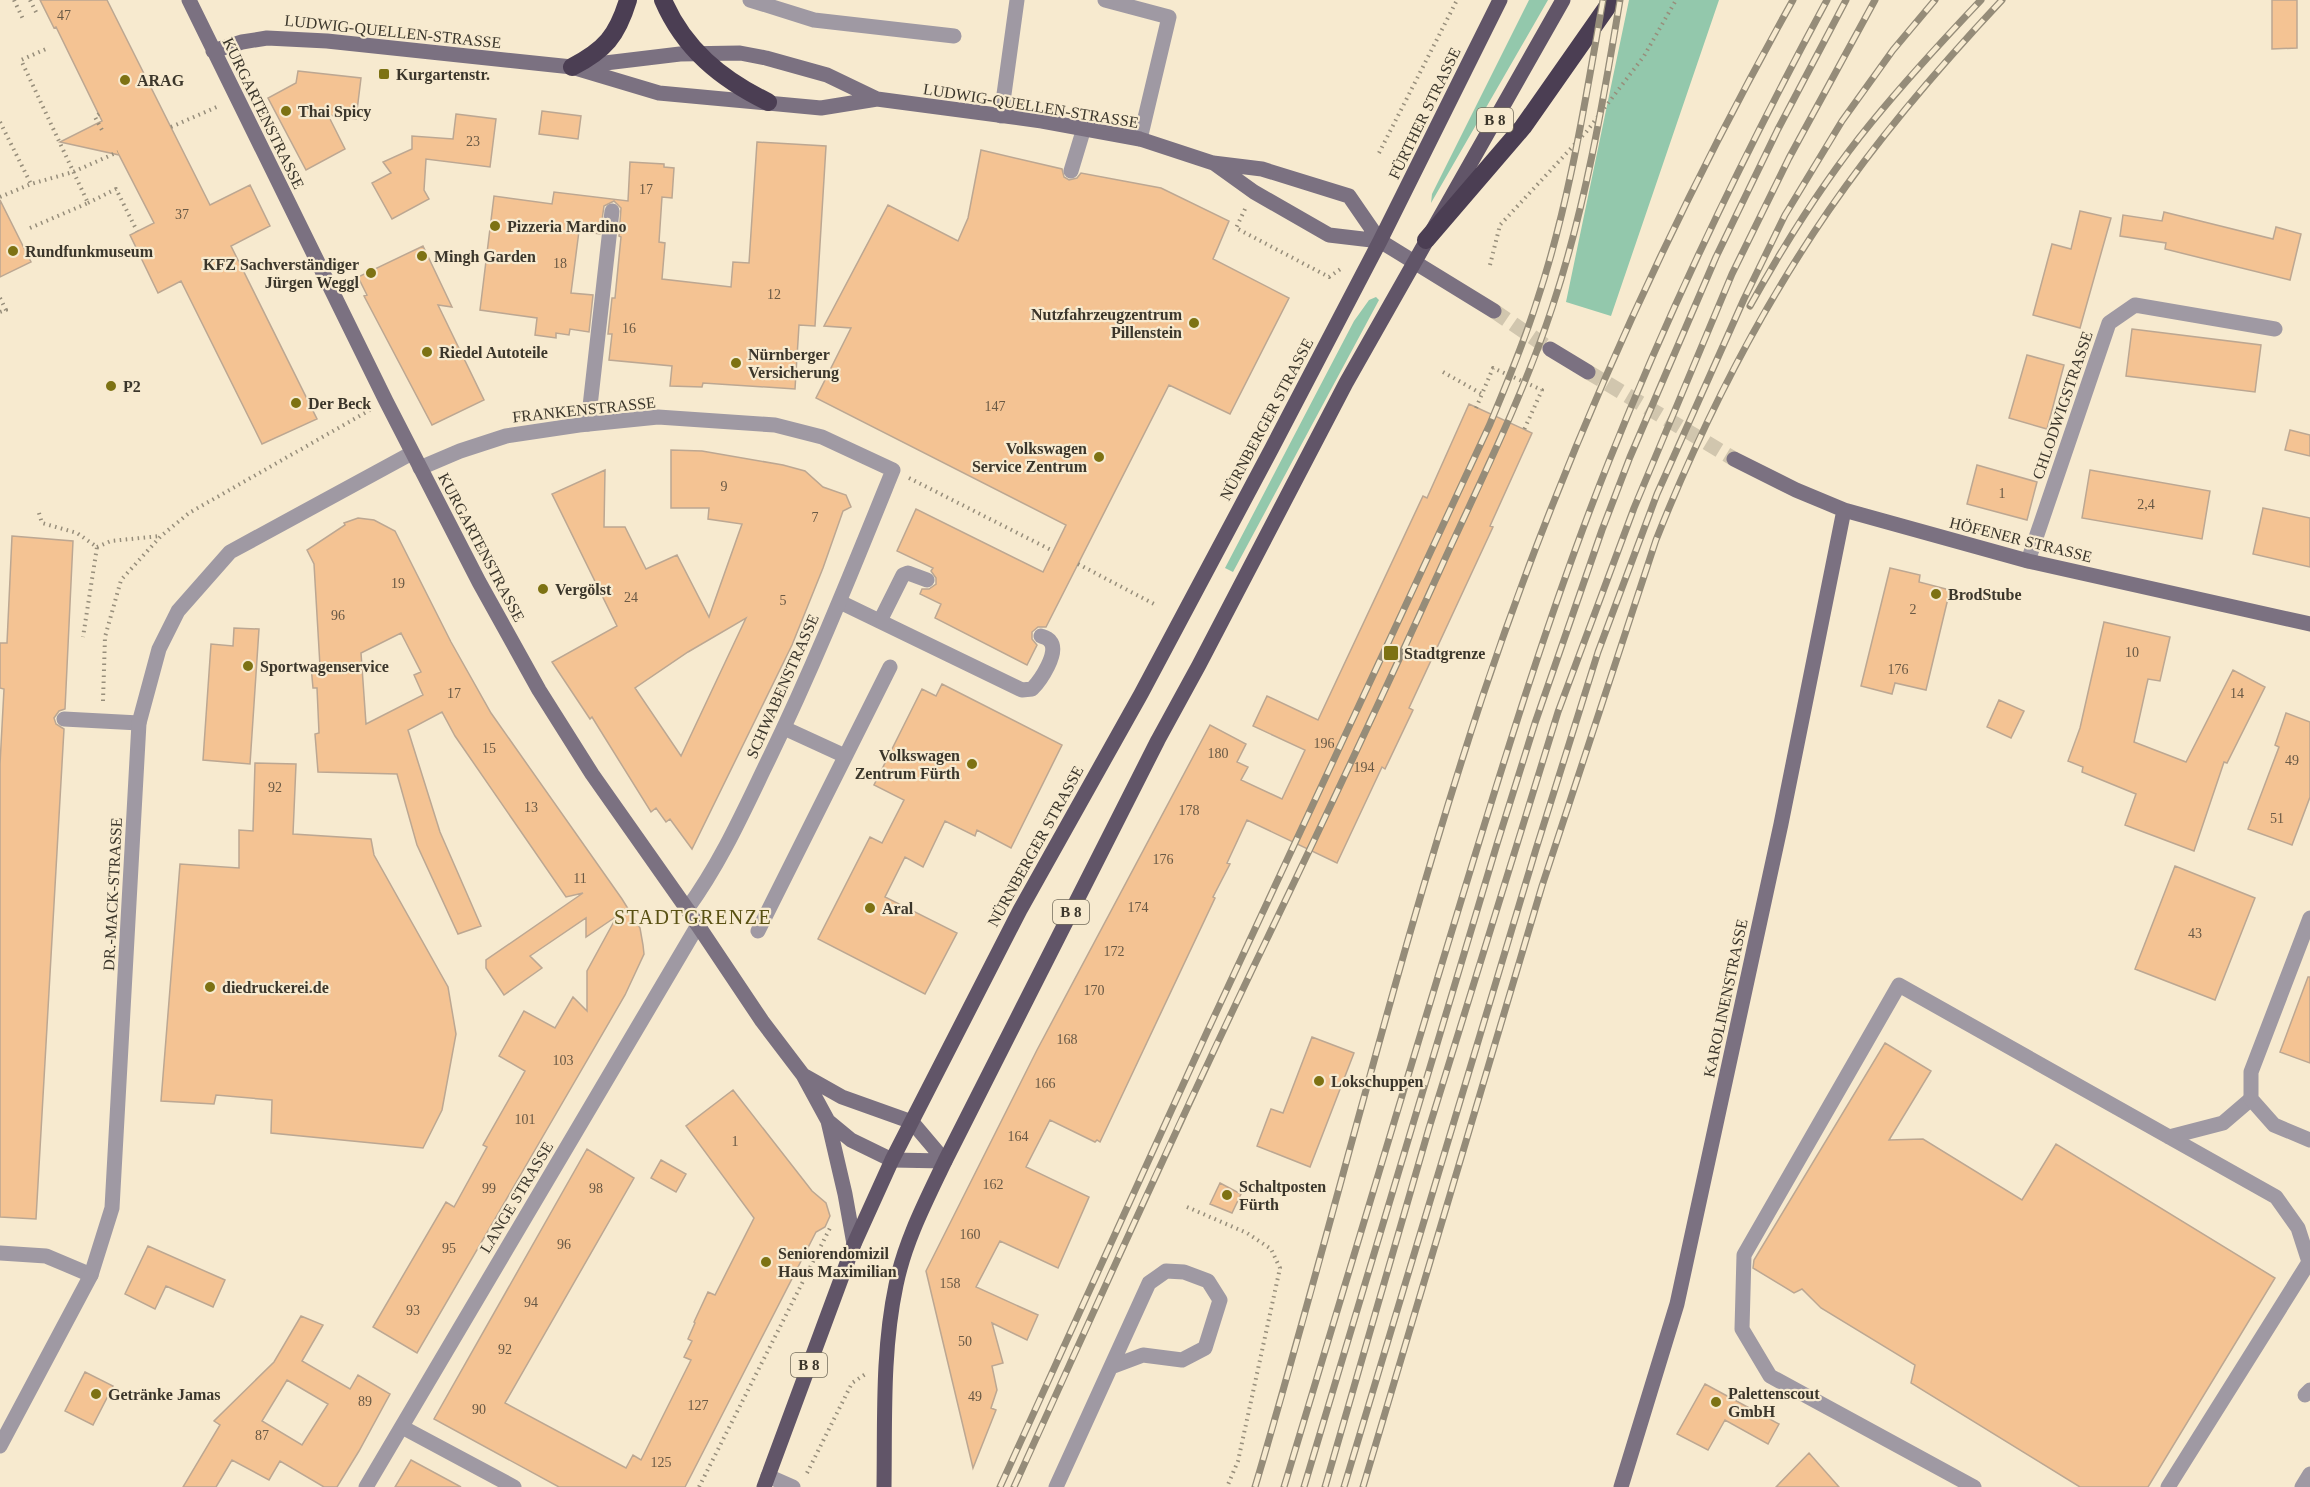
<svg xmlns="http://www.w3.org/2000/svg" width="2310" height="1487" viewBox="0 0 2310 1487" font-family="Georgia,serif">
	<rect width="100%" height="100%" fill="#f7eacf"/>
	<path fill="#93c8ac" d="M1529,0H1548L1431,203L1432,194Z
		M1629,0H1719L1611,316L1566,302Z
		M1376,297L1379,300L1233,572L1225,568L1354,321L1369,300Z"/>
	<path fill="#f4c393" stroke="#bca792" stroke-width="1.5" fill-rule="evenodd" d="M40,0H107L210,205L250,185L270,226L231,246L317,419L262,444L181,281L158,293L130,235L154,223L119,155L60,142L102,121L56,27L54,28Z
		M2272,0H2297V48L2272,49Z
		M298,71L361,78L356,119L328,115L345,149L306,170L268,98L296,83Z
		M542,111L581,116L578,139L539,134Z
		M456,114L496,119L490,167L426,159L424,190L429,199L392,219L372,183L391,173L383,162L412,149V136L453,139Z
		M757,142L826,146L815,326L799,325L795,389L703,383L702,387L670,386L672,366L609,360L612,334H608L612,298H615L621,237L619,236L621,208L614,201L604,206L600,234L579,231L571,293L593,295L589,332L570,329L569,335L556,333V338L535,335L537,318L480,310L494,196L552,204L554,192L628,201L630,162L664,164V167L674,168L672,198L662,197L659,242L665,243L662,279L731,287L733,262L749,263Z
		M981,150L1062,169L1064,177L1069,180L1077,178L1081,173L1161,188L1229,221L1213,259L1289,298L1230,414L1169,385L1046,627H1038L1032,632V639L1037,645L1027,665L935,618L941,604L920,594L922,589H929L936,584V578L931,571L933,568L897,551L916,509L1043,572L1066,525L816,398L851,328L824,326L888,205L958,241L968,218Z
		M0,200L31,262L0,277Z
		M2080,211L2111,218L2080,328L2033,315L2052,244L2071,249Z
		M2164,212L2273,239L2276,227L2301,234L2290,280L2165,249L2166,243L2120,236L2123,215L2162,221Z
		M423,246L452,307L438,305L484,400L432,425L364,296L367,295L358,277Z
		M2132,329L2261,345L2255,392L2126,376Z
		M2027,355L2064,365L2047,429L2009,418Z
		M1469,404L1532,433L1490,526L1493,527L1409,708L1413,710L1385,769L1382,767L1337,863L1247,820L1227,863L1230,864L1213,897L1215,898L1100,1142L1097,1140L1095,1142L1050,1120L1026,1167L1089,1197L1058,1268L1000,1241L976,1287L1038,1315L1027,1340L992,1323L1003,1363L992,1366L997,1390L991,1408L996,1410L973,1468L926,1271L1037,1050L1210,725L1246,744L1237,762L1248,767L1241,780L1282,799L1305,750L1253,726L1267,696L1318,720L1423,496L1427,498Z
		M2290,430L2310,435V456L2285,450Z
		M671,450L702,451L783,465L805,471L823,487L846,495L851,507L843,511L823,568L792,645L692,849L670,819L666,822L656,808L651,812L592,717L590,719L552,662L617,626L552,494L605,470L604,527H625L646,569L677,555L709,617L742,524L708,519L709,508H671ZM746,618L681,756L635,688L688,652Z
		M1977,465L2037,482L2027,520L1967,504Z
		M2090,470L2210,491L2202,539L2082,518Z
		M2263,508L2310,518V567L2253,554Z
		M358,518L374,520L395,531L451,642L491,713L622,899L640,928L643,945L644,954L625,995L417,1353L373,1327L446,1202L454,1207L487,1147L483,1145L525,1071L499,1056L524,1011L555,1028L573,997L587,1011V971L617,916L586,937V918L530,956L542,968L504,995L486,968V960L583,893L566,897L455,736L442,712L408,730L440,832L481,926L458,934L417,845L397,774L318,772L315,734L319,733L317,688H313L311,666H320L314,564L307,550L345,525L344,523ZM401,633L421,672L414,675L423,695L366,724L361,653Z
		M12,536L73,541L65,709L59,711L54,718L56,724L64,729L36,1219L0,1217V764L4,689L0,688V643H7Z
		M1890,568L1920,575L1919,582L1950,590L1926,690L1895,683L1892,694L1861,686Z
		M2104,622L2170,637L2160,681L2148,679L2134,742L2186,762L2233,670L2265,687L2227,763L2224,762L2194,851L2125,825L2136,794L2082,772L2083,767L2068,761L2080,728Z
		M234,628L259,629L250,764L203,760L211,644L233,646Z
		M942,684L1062,745L1011,848L977,830L975,836L945,821L923,867L905,857L885,897L957,933L925,994L818,939L870,837L882,843L904,800L874,785L922,689L936,696Z
		M1999,700L2024,711L2011,738L1987,727Z
		M2286,713L2310,722V797L2292,845L2248,829L2279,747L2275,745Z
		M255,763L296,764L293,834L371,839L374,855L448,987L456,1034L442,1110L423,1148L271,1133L272,1100L216,1095L214,1104L161,1101L180,864L239,868V830L253,831Z
		M2175,866L2255,898L2215,1000L2135,969Z
		M2308,977H2310V1063L2280,1052Z
		M1312,1037L1354,1053L1310,1167L1257,1146L1271,1109L1283,1113Z
		M1885,1043L1931,1071L1889,1140L1923,1139L2022,1200L2056,1144L2275,1278L2148,1487H2080L1911,1383L1915,1365L1821,1308L1802,1289L1794,1293L1753,1268L1754,1260Z
		M733,1090L812,1191L826,1203L830,1216L825,1227L816,1232L685,1487H559L434,1419L587,1149L634,1178L505,1403L626,1468L633,1455L641,1460L691,1360L684,1357L692,1341L688,1339L695,1323L694,1322L708,1292L715,1295L754,1218L686,1126Z
		M661,1160L686,1174L676,1192L651,1178Z
		M1220,1183L1241,1194L1232,1213L1210,1204Z
		M148,1246L225,1280L213,1307L166,1286L155,1309L125,1294Z
		M301,1316L323,1325L302,1361L350,1389L358,1375L390,1394L359,1451L337,1487H324L280,1461L269,1480L232,1460L216,1487H183L220,1425L214,1421L274,1362ZM287,1380L328,1404L302,1445L262,1421Z
		M85,1372L113,1386L93,1425L65,1411Z
		M1705,1384L1779,1424L1768,1444L1725,1420L1708,1450L1677,1434Z
		M1809,1453L1839,1487H1776Z
		M411,1460L461,1487H395Z"/>
	<g fill="none" stroke-linecap="round" stroke-linejoin="round">
		<path stroke="#d1c6ae" stroke-width="15" stroke-dasharray="15 8" stroke-linecap="butt" d="M1494,311L1550,349
			M1588,372L1734,459"/>
		<path stroke="#978e7b" stroke-width="4" stroke-dasharray="1.5 4.5" stroke-linecap="butt" d="M14,0L23,19
			M30,0L37,14
			M99,114L95,117L103,132
			M0,122L31,184
			M171,127L219,106
			M1379,153L1457,0
			M0,197L31,184L73,172L118,152
			M88,203L116,189L137,231
			M1245,209L1236,228L1329,277L1342,268
			M30,228L88,203L21,60L46,49
			M1490,265L1500,225L1587,131L1644,56L1676,0
			M0,298L6,310L0,312
			M1443,372L1482,394L1493,368L1542,390L1524,430
			M1476,408L1482,394
			M909,478L1053,551
			M39,513L42,523L77,533L97,547L83,637
			M97,547L111,541L160,536
			M1078,564L1154,604
			M103,701L105,637L121,580L161,536L189,513L370,410
			M1187,1207L1247,1233L1271,1249L1280,1268L1238,1461L1227,1487
			M807,1473L852,1383L867,1373
			M699,1487L830,1228"/>
		<path stroke="#9f99a3" stroke-width="15" d="M750,0L814,20L954,36
			M1105,0L1169,17L1140,139
			M1001,116L1017,0
			M1071,171L1084,128
			M588,424L612,211
			M840,602L1022,690L1032,689C1040,681 1060,652 1050,641C1048,638 1044,637 1041,636
			M880,621L903,575L908,573L927,580
			M64,719L139,723
			M784,728L845,756
			M758,931L890,667
			M2169,1137L2223,1123L2251,1099
			M0,1253L46,1256L91,1275
			M2305,1395L2310,1390
			M1974,1487L1770,1376L1742,1329L1744,1255L1899,985L2276,1197L2298,1228L2309,1262L2168,1487
			M2302,1487L2310,1474"/>
		<path stroke="#9f99a3" stroke-width="15" d="M420,468L460,451L506,436L579,425L658,417L775,425L822,437L893,470C852,571 812,671 764,769C741,817 719,865 687,909
			M2028,561L2109,323L2135,305L2275,329
			M2310,918L2251,1072V1099L2274,1125L2310,1140
			M402,1427L514,1487
			M0,1446L91,1275L112,1208L139,723L159,649L178,611L230,552L412,453
			M768,1476L793,1487
			M366,1487L698,925
			M1056,1487L1149,1283L1166,1271L1184,1272L1208,1281L1220,1300L1205,1348L1182,1360L1143,1355L1111,1367"/>
		<path stroke="#7b7181" stroke-width="15" d="M189,0L386,401L479,582L539,690L592,774L687,909L762,1021L803,1075L828,1121L851,1140L892,1160L945,1161
			M213,51L242,42L267,38L327,41L572,67L680,54L740,53L766,58L827,75L877,99
			M572,67L659,93L821,108L877,99L1042,121L1140,139L1213,163L1262,169L1349,196L1380,241L1494,311
			M1215,164L1254,192L1329,235L1380,241
			M1550,349L1588,372
			M1734,459L1796,490L1844,510L2028,561L2310,624
			M803,1075L842,1097L912,1122L945,1161
			M828,1121L845,1194L854,1244
			M1621,1487L1677,1304L1781,824L1844,510"/>
		<path stroke="#615568" stroke-width="15" d="M764,1487L854,1244L892,1160L1020,910L1141,694L1272,448L1380,241L1500,0
			M884,1487C885,1420 882,1351 896,1285C905,1241 926,1201 945,1161L1158,740L1199,665L1346,383L1563,0"/>
		<path stroke="#4b3e53" stroke-width="18" d="M663,0C684,49 721,79 768,102
			M572,67C605,50 617,36 628,0
			M1426,240L1523,127L1612,0"/>
		<g stroke="#958c79" stroke-width="7">
			<path id="rail" d="M1750,306C1785,243 1825,179 1871,123C1906,80 1943,40 1981,0
				M1000,1487L1207,1032L1490,424C1506,385 1523,345 1536,304C1569,206 1585,102 1603,0
				M1014,1487C1097,1305 1178,1123 1265,943C1326,816 1386,689 1444,561C1482,478 1523,396 1552,308C1585,209 1603,103 1620,0
				M1255,1487C1333,1225 1396,958 1482,698C1563,456 1669,222 1793,0
				M1284,1487C1337,1311 1390,1136 1443,960C1494,793 1544,624 1609,461C1672,303 1746,150 1827,0
				M1304,1487L1497,844L1535,723L1602,530L1630,457L1716,257L1778,129L1846,0
				M1325,1487L1429,1128L1558,712L1634,508L1732,274L1789,158L1875,0
				M1344,1487L1536,849L1598,652L1657,494L1744,299L1785,215L1842,121L1893,50L1935,0
				M1363,1487L1542,886L1656,540C1702,424 1758,313 1829,210C1880,136 1940,66 2002,0"/>
		</g>
		<use href="#rail" stroke="#f7eacf" stroke-width="4.5" stroke-dasharray="14" stroke-linecap="butt"/>
	</g>
	<g fill="#7d7213" stroke="#f7eacf" stroke-width="2">
		<rect x="378" y="68" width="12" height="12" rx="3"/>
		<circle cx="125" cy="80" r="6"/>
		<circle cx="286" cy="111" r="6"/>
		<circle cx="495" cy="226" r="6"/>
		<circle cx="13" cy="251" r="6"/>
		<circle cx="422" cy="256" r="6"/>
		<circle cx="371" cy="273" r="6"/>
		<circle cx="1194" cy="323" r="6"/>
		<circle cx="427" cy="352" r="6"/>
		<circle cx="736" cy="363" r="6"/>
		<circle cx="111" cy="386" r="6"/>
		<circle cx="296" cy="403" r="6"/>
		<circle cx="1099" cy="457" r="6"/>
		<circle cx="543" cy="589" r="6"/>
		<circle cx="1936" cy="594" r="6"/>
		<rect x="1383" y="645" width="16" height="16" rx="3"/>
		<circle cx="248" cy="666" r="6"/>
		<circle cx="972" cy="764" r="6"/>
		<circle cx="870" cy="908" r="6"/>
		<circle cx="210" cy="987" r="6"/>
		<circle cx="1319" cy="1081" r="6"/>
		<circle cx="1227" cy="1195" r="6"/>
		<circle cx="766" cy="1262" r="6"/>
		<circle cx="96" cy="1394" r="6"/>
		<circle cx="1716" cy="1402" r="6"/>
	</g>
	<g text-anchor="middle" stroke-width="4.5" stroke-linejoin="round" paint-order="stroke">
		<g font-size="14" fill="#695945">
			<text x="64" y="20">47</text>
			<text x="473" y="146">23</text>
			<text x="646" y="194">17</text>
			<text x="182" y="219">37</text>
			<text x="560" y="268">18</text>
			<text x="774" y="299">12</text>
			<text x="629" y="333">16</text>
			<text x="995" y="411">147</text>
			<text x="724" y="491">9</text>
			<text x="2002" y="498">1</text>
			<text x="2146" y="509">2,4</text>
			<text x="815" y="522">7</text>
			<text x="398" y="588">19</text>
			<text x="631" y="602">24</text>
			<text x="783" y="605">5</text>
			<text x="1913" y="614">2</text>
			<text x="338" y="620">96</text>
			<text x="2132" y="657">10</text>
			<text x="1898" y="674">176</text>
			<text x="454" y="698">17</text>
			<text x="2237" y="698">14</text>
			<text x="1324" y="748">196</text>
			<text x="489" y="753">15</text>
			<text x="1218" y="758">180</text>
			<text x="2292" y="765">49</text>
			<text x="1364" y="772">194</text>
			<text x="275" y="792">92</text>
			<text x="531" y="812">13</text>
			<text x="1189" y="815">178</text>
			<text x="2277" y="823">51</text>
			<text x="1163" y="864">176</text>
			<text x="580" y="883">11</text>
			<text x="1138" y="912">174</text>
			<text x="2195" y="938">43</text>
			<text x="1114" y="956">172</text>
			<text x="1094" y="995">170</text>
			<text x="1067" y="1044">168</text>
			<text x="563" y="1065">103</text>
			<text x="1045" y="1088">166</text>
			<text x="525" y="1124">101</text>
			<text x="1018" y="1141">164</text>
			<text x="735" y="1146">1</text>
			<text x="993" y="1189">162</text>
			<text x="489" y="1193">99</text>
			<text x="596" y="1193">98</text>
			<text x="970" y="1239">160</text>
			<text x="564" y="1249">96</text>
			<text x="449" y="1253">95</text>
			<text x="950" y="1288">158</text>
			<text x="531" y="1307">94</text>
			<text x="413" y="1315">93</text>
			<text x="965" y="1346">50</text>
			<text x="505" y="1354">92</text>
			<text x="975" y="1401">49</text>
			<text x="365" y="1406">89</text>
			<text x="698" y="1410">127</text>
			<text x="479" y="1414">90</text>
			<text x="262" y="1440">87</text>
			<text x="661" y="1467">125</text>
		</g>
		<g fill="#f7eacf" stroke="#736c5c" stroke-width="1.5">
			<rect x="1477" y="108" width="36" height="24" rx="4.5"/>
			<rect x="1053" y="900" width="36" height="24" rx="4.5"/>
			<rect x="791" y="1353" width="36" height="24" rx="4.5"/>
		</g>
		<g font-size="15" font-weight="bold" fill="#3b362b">
			<text x="1495" y="125">B 8</text>
			<text x="1071" y="917">B 8</text>
			<text x="809" y="1370">B 8</text>
		</g>
		<g font-size="16" fill="#3b362b" stroke="#f7eacf">
			<text transform="translate(393 31) rotate(6)" y="6">LUDWIG-QUELLEN-STRASSE</text>
			<text transform="translate(1031 105) rotate(9)" y="6">LUDWIG-QUELLEN-STRASSE</text>
			<text transform="translate(264 113) rotate(64)" y="6">KURGARTENSTRASSE</text>
			<text transform="translate(1424 113) rotate(-64)" y="6">FÜRTHER STRASSE</text>
			<text transform="translate(2062 405) rotate(-71)" y="6">CHLODWIGSTRASSE</text>
			<text transform="translate(584 409) rotate(-6)" y="6">FRANKENSTRASSE</text>
			<text transform="translate(1266 419) rotate(-62)" y="6">NÜRNBERGER STRASSE</text>
			<text transform="translate(2021 539) rotate(14)" y="6">HÖFENER STRASSE</text>
			<text transform="translate(482 547) rotate(62)" y="6">KURGARTENSTRASSE</text>
			<text transform="translate(782 686) rotate(-66)" y="6">SCHWABENSTRASSE</text>
			<text transform="translate(1035 846) rotate(-61)" y="6">NÜRNBERGER STRASSE</text>
			<text transform="translate(112 894) rotate(-87)" y="6">DR.-MACK-STRASSE</text>
			<text transform="translate(1725 998) rotate(-78)" y="6">KAROLINENSTRASSE</text>
			<text transform="translate(516 1197) rotate(-59)" y="6">LANGE STRASSE</text>
		</g>
		<g font-size="16" font-weight="bold" fill="#3b362b" stroke="#f7eacf" text-anchor="start">
			<text x="396" y="80">Kurgartenstr.</text>
			<text x="137" y="86">ARAG</text>
			<text x="298" y="117">Thai Spicy</text>
			<text x="507" y="232">Pizzeria Mardino</text>
			<text x="25" y="257">Rundfunkmuseum</text>
			<text x="434" y="262">Mingh Garden</text>
			<text x="359" y="270" text-anchor="end">KFZ Sachverständiger<tspan x="359" dy="18">Jürgen Weggl</tspan></text>
			<text x="1182" y="320" text-anchor="end">Nutzfahrzeugzentrum<tspan x="1182" dy="18">Pillenstein</tspan></text>
			<text x="439" y="358">Riedel Autoteile</text>
			<text x="748" y="360">Nürnberger<tspan x="748" dy="18">Versicherung</tspan></text>
			<text x="123" y="392">P2</text>
			<text x="308" y="409">Der Beck</text>
			<text x="1087" y="454" text-anchor="end">Volkswagen<tspan x="1087" dy="18">Service Zentrum</tspan></text>
			<text x="555" y="595">Vergölst</text>
			<text x="1948" y="600">BrodStube</text>
			<text x="1404" y="659">Stadtgrenze</text>
			<text x="260" y="672">Sportwagenservice</text>
			<text x="960" y="761" text-anchor="end">Volkswagen<tspan x="960" dy="18">Zentrum Fürth</tspan></text>
			<text x="882" y="914">Aral</text>
			<text x="222" y="993">diedruckerei.de</text>
			<text x="1331" y="1087">Lokschuppen</text>
			<text x="1239" y="1192">Schaltposten<tspan x="1239" dy="18">Fürth</tspan></text>
			<text x="778" y="1259">Seniorendomizil<tspan x="778" dy="18">Haus Maximilian</tspan></text>
			<text x="1728" y="1399">Palettenscout<tspan x="1728" dy="18">GmbH</tspan></text>
			<text x="108" y="1400">Getränke Jamas</text>
		</g>
		<g font-size="20" letter-spacing="1.5" fill="#595113" stroke="#f7eacf">
			<text x="693" y="924">STADTGRENZE</text>
		</g>
	</g>
</svg>
